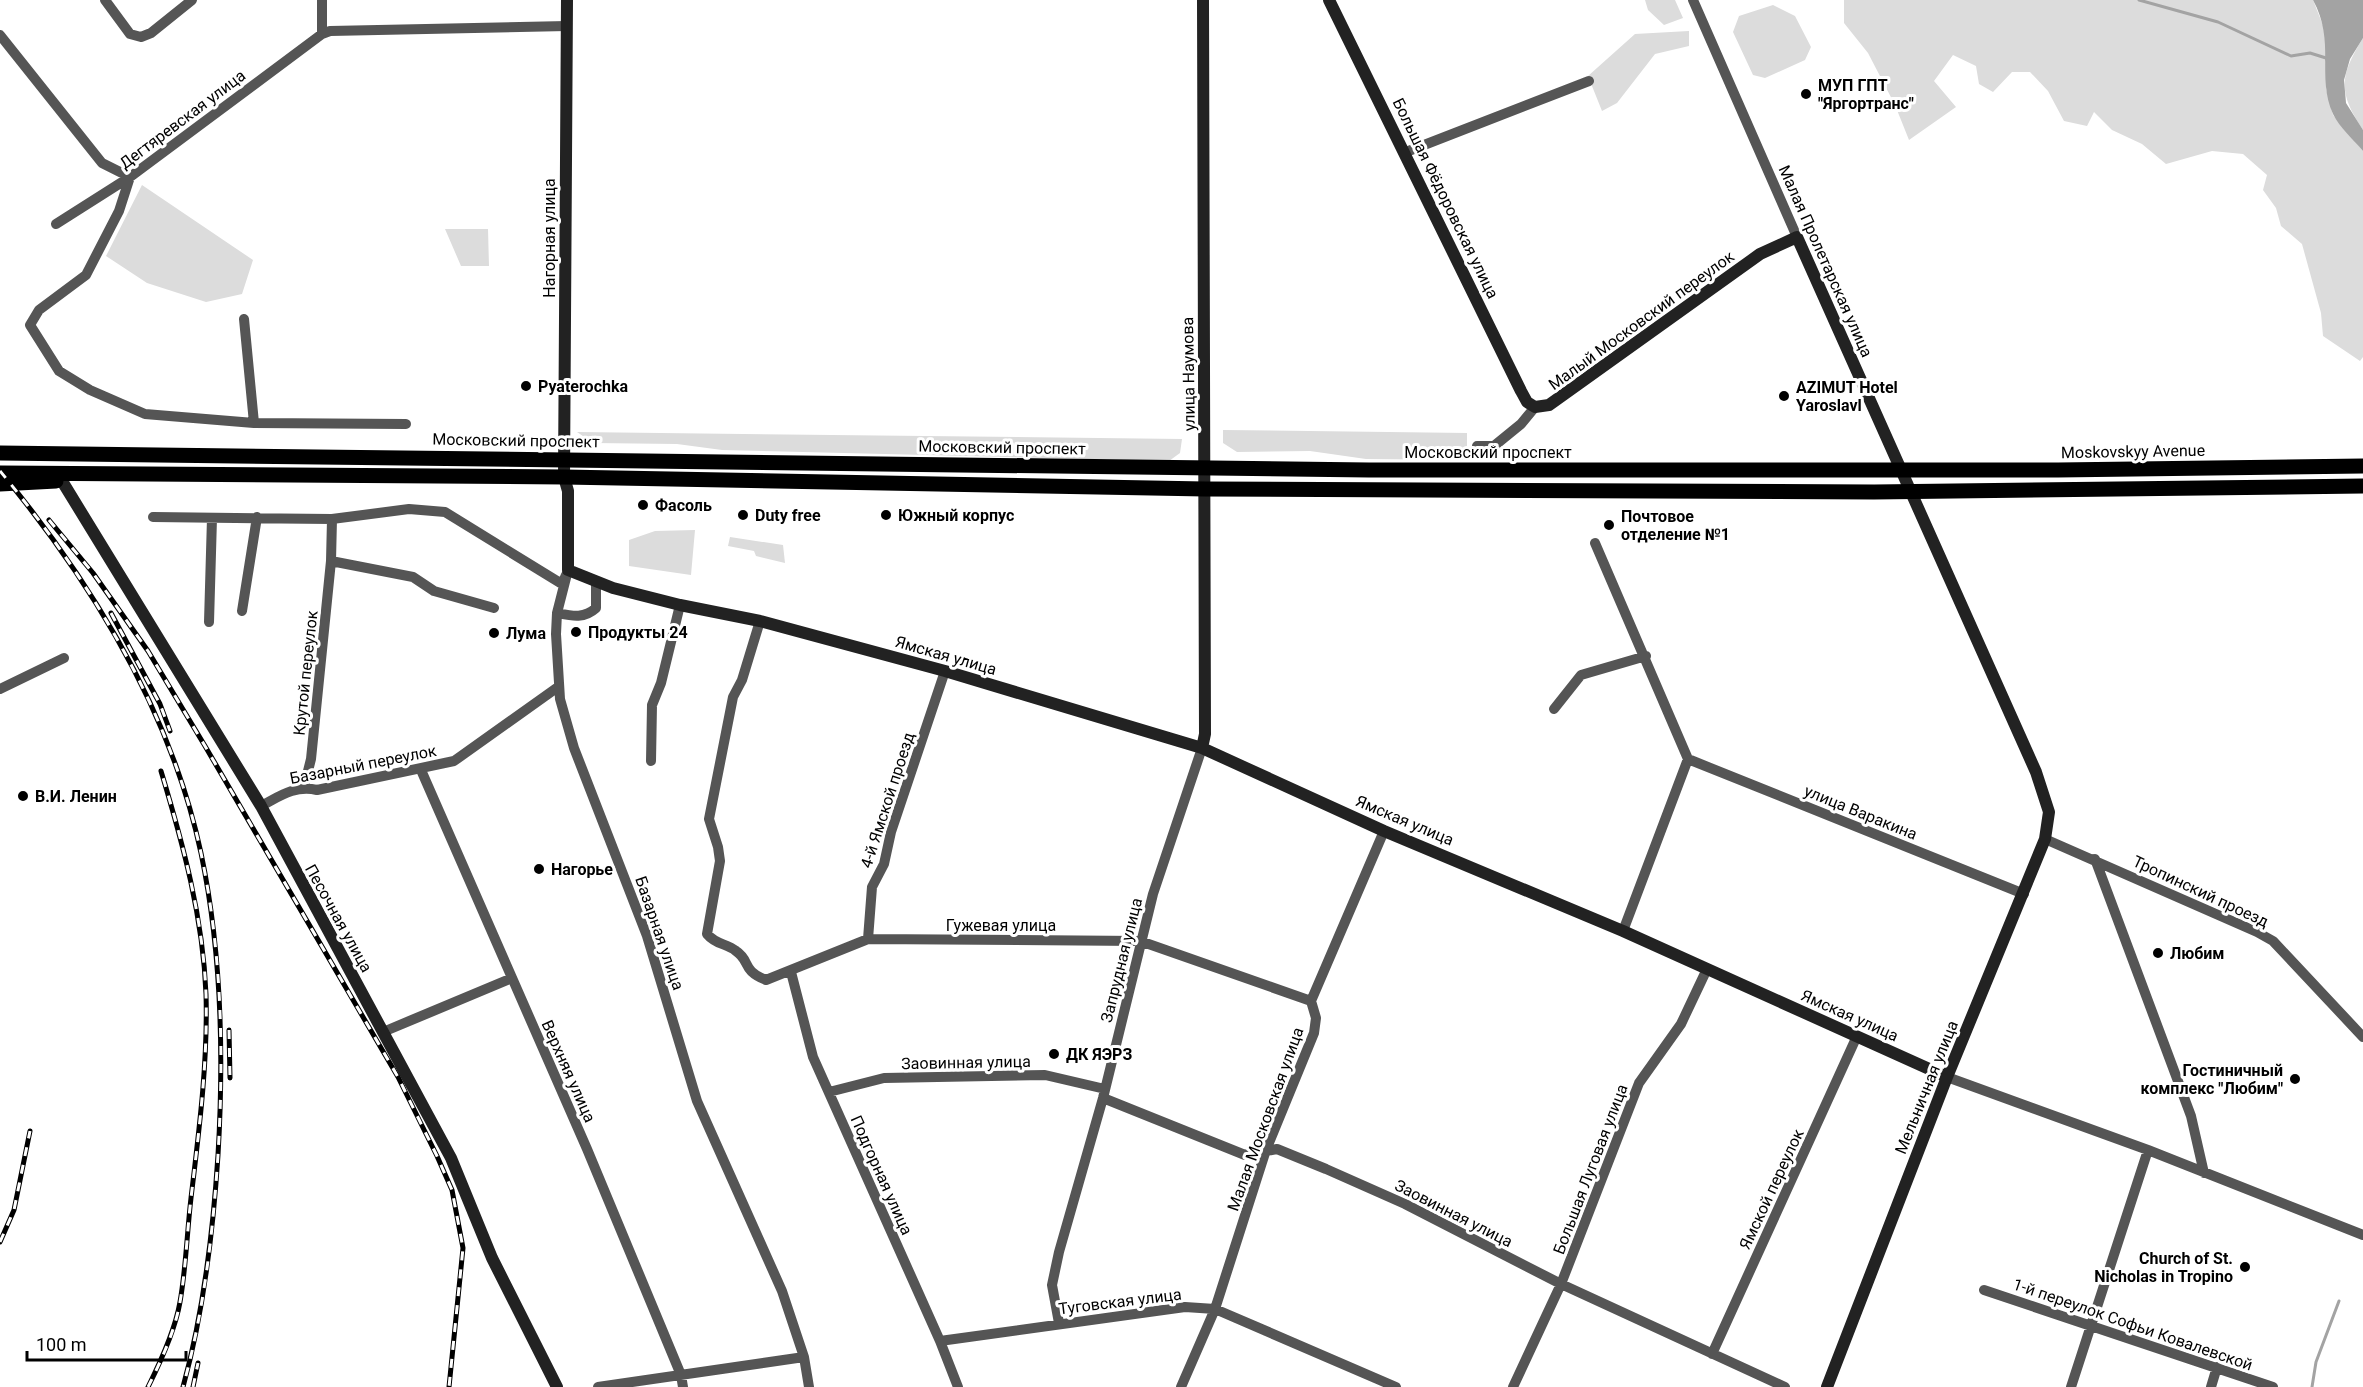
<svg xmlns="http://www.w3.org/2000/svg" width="2363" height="1387" viewBox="0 0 2363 1387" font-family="Roboto,sans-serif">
	<rect width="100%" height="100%" fill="#fff"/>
	<path fill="#dcdcdc" d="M1645,0H1675L1683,18L1664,25L1648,10Z
		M1844,0H2313L2326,33V89L2333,115L2363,151V357L2360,361L2323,336L2321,313L2302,244L2281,226L2276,208L2263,190L2267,175L2243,154L2212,151L2166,164L2142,144L2112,130L2094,112L2087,126L2064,121L2048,91L2030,72H2012L1993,92L1979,84L1976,66L1953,55L1934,81L1956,107L1909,140L1895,105L1868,53L1844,23Z
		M1773,5L1795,16L1811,47L1805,60L1765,78L1753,75L1733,32L1739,16Z
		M1689,31V46L1655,54L1617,103L1602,111L1588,76L1635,34Z
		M2363,38V130C2338,92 2339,77 2363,38Z
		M142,185L253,260L242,294L206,302L147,283L106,256Z
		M445,229H488L489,266H461Z
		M1223,430L1467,433V460L1366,459L1310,451L1237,452L1223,443Z
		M577,432L1182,439L1180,453L1169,461L722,450L677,444L593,443Z
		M695,530L691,575L629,566V540L655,531Z
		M730,537L783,545L785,563L756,556L754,551L728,546Z"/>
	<path fill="#a3a3a3" d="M2313,0H2363V38L2350,59L2344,80L2346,103L2363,130V151C2354,140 2339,127 2333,114C2316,76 2336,42 2313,0Z"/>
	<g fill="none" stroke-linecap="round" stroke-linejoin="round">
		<path stroke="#a3a3a3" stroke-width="3" d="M2139,0L2218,22L2291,56L2310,53L2326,58L2328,62
			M2312,1387L2316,1362L2339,1301"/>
		<path stroke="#555" stroke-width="10" d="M105,0L130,34L141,37L151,33L192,0
			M322,0V34
			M1693,0L1797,237
			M0,35L102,163L130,177L119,211L86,275L39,310L30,325L59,371L90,390L145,414L254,423L406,424
			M1406,152L1589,81
			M56,224L130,177L322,34L330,31L567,26
			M244,319L254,423
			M1477,446H1494L1521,424L1535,407
			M153,517L332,519L409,509L445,512L562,584L566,575
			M1595,543L1688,759L1623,931
			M331,561L413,577L434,591L494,608
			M568,570L557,613L556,634L560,699L574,748L647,936L697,1101L782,1291L804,1357L809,1387
			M242,611L257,517
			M557,613C572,616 584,619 596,608V581
			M760,621L742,680L733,697L709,819L718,847L720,861L707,934C716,945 726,943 736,951C751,961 741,970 766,980L868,939L1140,941L1311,1001
			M209,622L212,518
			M0,689L64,658
			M1554,709L1581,675L1646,656
			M1688,759L2024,894
			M651,761L652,705L661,683L680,605
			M421,770L587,1149L681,1375L683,1387
			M304,787L311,759L331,561L332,519
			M261,806C280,796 295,785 317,790L454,761L558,687
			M2045,839L2257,932L2273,941L2363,1037
			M2095,859L2191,1116L2204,1173
			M868,939L872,887L884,864L891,832L945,671
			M791,972L813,1057L940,1341L958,1387
			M383,1032L512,978
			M1947,1077L2148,1150L2363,1235
			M829,1092L884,1078L1045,1075L1105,1089
			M1103,1098L1245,1155L1277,1149L1326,1169L1405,1204L1561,1284L1785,1387
			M1984,1290L2273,1387
			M1059,1323L1052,1285L1059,1252L1103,1098L1153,894L1202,748
			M940,1341L1185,1307L1215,1309L1396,1387
			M1712,1354L1857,1036
			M598,1387L804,1357
			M1181,1387L1215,1309L1266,1150L1314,1033L1316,1018L1311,1001L1384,831
			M1513,1387L1561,1284L1639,1083L1681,1024L1707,969
			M2071,1387L2148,1150
			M2211,1387L2217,1367"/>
		<path stroke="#222" stroke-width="12" d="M567,0L564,477L568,491V570L613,588L680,605L760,621L945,671L1202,748L1384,831L1623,931L1947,1077
			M1329,0L1521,391L1527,402L1535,407L1549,405L1760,254L1797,237L2036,772L2049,812L2045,839L1947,1077L1827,1387
			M62,481L261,806L451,1158L492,1258L557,1387
			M1202,748L1205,734L1203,0"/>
		<path stroke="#000" stroke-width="15" d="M0,453L1369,470H2058L2363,466
			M0,473L564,477L1205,489L1874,492L2363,486
			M0,484L56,481"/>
		<g stroke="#000" stroke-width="5">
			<path id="rail" d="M0,471C91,581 171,712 201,853C222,953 224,1054 218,1155C213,1233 204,1311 183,1387
				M49,520L93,573L148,651L205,746L398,1077L437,1156L452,1190L463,1248L449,1387
				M111,613L160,704L170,731
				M229,1030L230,1078
				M0,1242L14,1210L30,1131
				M148,1387C161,1361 175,1331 180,1302C186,1268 187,1232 191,1198C199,1131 208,1061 206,994C203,917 183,844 161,771
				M193,1387L198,1363"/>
		</g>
		<use href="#rail" stroke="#fff" stroke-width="3" stroke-dasharray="9" stroke-linecap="butt"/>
	</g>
	<g fill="#000" stroke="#fff" stroke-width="2">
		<circle cx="1806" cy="94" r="6"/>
		<circle cx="526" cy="386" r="6"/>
		<circle cx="1784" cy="396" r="6"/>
		<circle cx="643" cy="505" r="6"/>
		<circle cx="743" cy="515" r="6"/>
		<circle cx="886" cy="515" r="6"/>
		<circle cx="1609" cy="525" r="6"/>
		<circle cx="576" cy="632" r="6"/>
		<circle cx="494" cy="633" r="6"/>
		<circle cx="23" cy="796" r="6"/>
		<circle cx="539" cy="869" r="6"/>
		<circle cx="2158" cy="953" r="6"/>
		<circle cx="1054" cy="1054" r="6"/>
		<circle cx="2295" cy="1079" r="6"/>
		<circle cx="2245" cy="1267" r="6"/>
	</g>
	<g text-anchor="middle" stroke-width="6" stroke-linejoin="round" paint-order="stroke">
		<g font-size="16" font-weight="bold" fill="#000" stroke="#fff" text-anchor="start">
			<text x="1818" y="91">МУП ГПТ<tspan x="1818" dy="18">"Яргортранс"</tspan></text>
			<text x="538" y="392">Pyaterochka</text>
			<text x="1796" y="393">AZIMUT Hotel<tspan x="1796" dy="18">Yaroslavl</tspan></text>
			<text x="655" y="511">Фасоль</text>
			<text x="755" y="521">Duty free</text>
			<text x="898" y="521">Южный корпус</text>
			<text x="1621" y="522">Почтовое<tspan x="1621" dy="18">отделение №1</tspan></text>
			<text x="588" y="638">Продукты 24</text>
			<text x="506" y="639">Лума</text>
			<text x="35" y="802">В.И. Ленин</text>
			<text x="551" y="875">Нагорье</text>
			<text x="2170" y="959">Любим</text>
			<text x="1066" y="1060">ДК ЯЭРЗ</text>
			<text x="2283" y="1076" text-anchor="end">Гостиничный<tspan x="2283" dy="18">комплекс "Любим"</tspan></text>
			<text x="2233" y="1264" text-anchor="end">Church of St.<tspan x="2233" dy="18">Nicholas in Tropino</tspan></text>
		</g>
		<g font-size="16" fill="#000" stroke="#fff">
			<text transform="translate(182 119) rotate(-37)" y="6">Дегтяревская улица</text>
			<text transform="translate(1446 198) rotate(64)" y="6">Большая Фёдоровская улица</text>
			<text transform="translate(549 238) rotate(-90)" y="6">Нагорная улица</text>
			<text transform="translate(1826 261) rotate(66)" y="6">Малая Пролетарская улица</text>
			<text transform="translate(1641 320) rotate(-36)" y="6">Малый Московский переулок</text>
			<text transform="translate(1188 374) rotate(-91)" y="6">улица Наумова</text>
			<text transform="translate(516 440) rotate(1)" y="6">Московский проспект</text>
			<text transform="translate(1002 447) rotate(1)" y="6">Московский проспект</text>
			<text transform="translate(2133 451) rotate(-1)" y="6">Moskovskyy Avenue</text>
			<text x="1488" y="458">Московский проспект</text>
			<text transform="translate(946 655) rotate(16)" y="6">Ямская улица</text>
			<text transform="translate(305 673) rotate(-84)" y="6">Крутой переулок</text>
			<text transform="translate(363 764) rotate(-11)" y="6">Базарный переулок</text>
			<text transform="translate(887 800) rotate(-72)" y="6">4-й Ямской проезд</text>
			<text transform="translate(1861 812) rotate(22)" y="6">улица Варакина</text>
			<text transform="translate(1405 820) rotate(23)" y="6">Ямская улица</text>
			<text transform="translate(2201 891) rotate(25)" y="6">Тропинский проезд</text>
			<text transform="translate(339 918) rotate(61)" y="6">Песочная улица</text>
			<text x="1001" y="931">Гужевая улица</text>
			<text transform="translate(660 933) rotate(71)" y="6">Базарная улица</text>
			<text transform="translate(1121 960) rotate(-76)" y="6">Запрудная улица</text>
			<text transform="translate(1850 1015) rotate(24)" y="6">Ямская улица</text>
			<text transform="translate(966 1062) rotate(-1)" y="6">Заовинная улица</text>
			<text transform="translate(569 1071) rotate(66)" y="6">Верхняя улица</text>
			<text transform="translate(1926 1087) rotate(-68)" y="6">Мельничная улица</text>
			<text transform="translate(1265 1119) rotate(-70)" y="6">Малая Московская улица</text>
			<text transform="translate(1590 1169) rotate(-69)" y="6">Большая Луговая улица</text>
			<text transform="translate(882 1175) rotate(66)" y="6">Подгорная улица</text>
			<text transform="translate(1771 1189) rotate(-65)" y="6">Ямской переулок</text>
			<text transform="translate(1454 1213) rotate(27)" y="6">Заовинная улица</text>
			<text transform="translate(1120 1301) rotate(-7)" y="6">Туговская улица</text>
			<text transform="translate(2133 1324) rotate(19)" y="6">1-й переулок Софьи Ковалевской</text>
		</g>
	</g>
	<path d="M27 1351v9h159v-9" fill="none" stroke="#000000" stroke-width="3"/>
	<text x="36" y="1351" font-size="18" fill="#000000" stroke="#ffffff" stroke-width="4.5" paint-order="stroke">100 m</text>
</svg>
